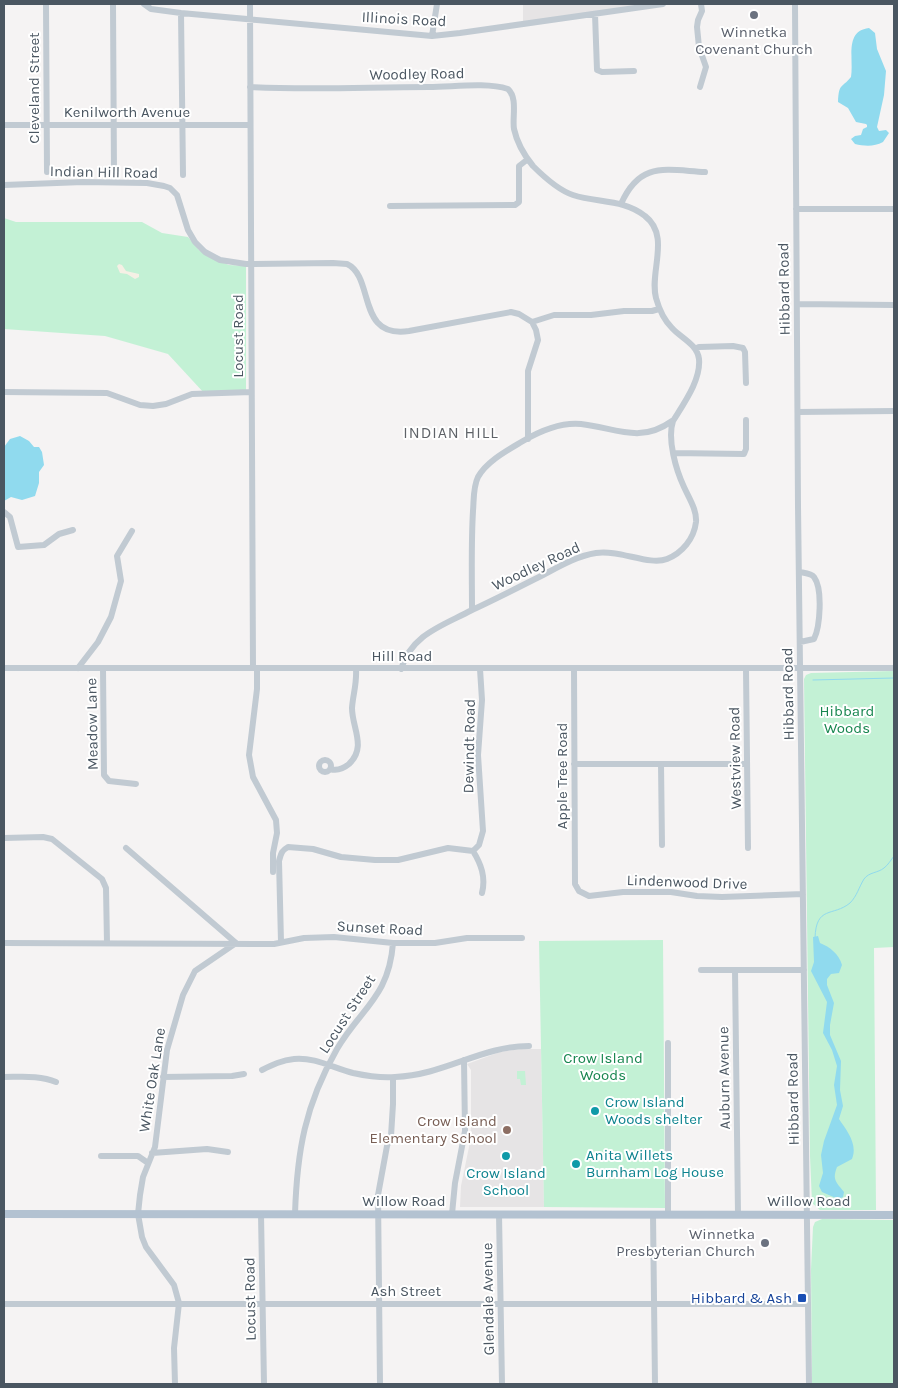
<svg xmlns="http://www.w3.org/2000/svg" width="898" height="1388" viewBox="0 0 898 1388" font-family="Karla,sans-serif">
	<rect width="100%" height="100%" fill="#f5f3f3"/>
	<path fill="#e6e4e5" d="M523,4H645L523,22Z
		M521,1049H541L544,1207H460L461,1186L470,1142L471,1126V1070L467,1064L500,1052Z"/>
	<path fill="#c3f1d5" d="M4,218L16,222H142L162,233L188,237L199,250L213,259L229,265L246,266V390L204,393L168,354L105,336L4,329Z
		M894,671V947L874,948L876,1210H820L812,1203L810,1156L804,679L806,675L811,673Z
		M663,940L665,1208L544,1207L539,941Z
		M517,1071H525L526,1085H521L520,1079H517Z
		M822,1219L894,1220V1384H812L811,1269L813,1227L815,1222Z"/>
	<path fill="#f5f0e5" d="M119,264L122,265L126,271L139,274V277L135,279L127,274L120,273L117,266Z"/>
	<path fill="#90daee" d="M869,28L875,33L877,49L886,71L884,95L877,127L879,131L886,130L889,133L883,142C874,147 864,146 855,144L851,139L855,136L861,135L863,129L867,127V125L866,124L856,122L848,108L838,102C839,83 841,89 851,77C854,59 844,31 869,28Z
		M20,436L29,441L34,447H39L42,452L44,465L39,472V483L35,496L22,500L11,497L4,501V447L10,439Z
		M818,936L820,943C830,947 839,954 842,965L839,973L831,974L827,979V985L834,1003L830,1025V1035L841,1061L840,1090L843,1106L839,1119C847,1131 858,1144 852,1159L837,1167C832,1180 836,1182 844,1192L843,1197L838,1199L822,1192L819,1186L823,1173L821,1155L824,1141L837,1105L834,1085L837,1066L832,1050L823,1033L827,1002L811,971L814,962L813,937Z"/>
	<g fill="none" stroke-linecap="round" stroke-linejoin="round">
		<path stroke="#90daee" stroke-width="1" d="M813,680L894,678
			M815,938C816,905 833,917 850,903C857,896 859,887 864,879C869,872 878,873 884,868C888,865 891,860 894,856"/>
		<path stroke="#c1cad2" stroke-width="6" d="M46,4L47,172
			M113,4L114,176
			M144,4L151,9L181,13L432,36L460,33L663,4
			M250,4L253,668
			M795,4L798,506L809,1384
			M181,13L183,175
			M595,14L597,70L602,72L634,71
			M432,36L437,4
			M250,87C309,90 369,87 429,87C453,87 486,82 508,89C518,98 512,118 514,129C517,143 524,155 533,166C544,177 558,190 573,195C597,203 624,199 645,216C671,236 649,272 656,298C659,309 664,320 672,328C681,338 697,344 699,359C701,380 684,403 673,421C667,439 676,470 684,487C689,498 697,510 696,522C694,539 682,553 667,559C649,566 619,549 596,553C577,556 560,566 543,575C519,587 496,599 472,610
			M700,87L706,67L699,47L697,27L698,20L702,11L701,4
			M4,125H250
			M4,185L83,182L147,183L164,186L170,188L177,195L188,230L195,242L205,252L220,260L246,264L333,263L347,264C375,277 356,339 409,331L511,312L519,314L532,322L554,315H591L624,311H652L659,309
			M621,204C640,161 665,170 705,172
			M390,206L515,205L519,202V166L528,159
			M796,209H894
			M797,304L894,305
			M695,349L699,347L733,346L743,348L745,352L746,383
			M4,392L107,393L140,405L153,406L166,404L192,394L251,392
			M798,412L894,411
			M528,439V371L538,340L536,330L532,322
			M673,453L744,454L746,449V420
			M4,512L10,517L18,547L44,545L59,534L73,530
			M799,572C804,573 811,573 814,577C823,589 820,627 814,639L800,642
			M4,668H894
			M78,668L98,642L111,617L121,581L117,556L132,531
			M103,668L104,775L109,781L136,784
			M257,668V689L249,755L253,777L276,820L277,833L273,853V872
			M574,668L575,884L579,891L589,896L623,892H671L697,896L722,897L803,894
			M401,669C412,634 442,626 472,610C472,577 471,544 473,511C474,499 473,487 478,477C487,461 508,450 523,441C540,431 560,422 581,424C616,428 640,444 672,421
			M480,669L482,700L478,755L483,831L479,845L473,851C481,864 486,877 482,893
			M746,669L748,848
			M319 766a6 6 0 1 1 12 0a6 6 0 1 1-12 0Z
			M574,764H747
			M661,764L662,845
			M330,769C337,771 343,769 349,764C367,747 352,728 352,708C353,694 357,684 356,669
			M4,838L43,837L52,839L102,879L106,888L107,943
			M126,848L236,943L195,971L183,995L167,1050L155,1147L143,1177L140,1195L138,1214L142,1237L146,1247L174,1285L179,1303L174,1348L175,1384
			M281,942L279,861C281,854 281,851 288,847L313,849L341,857L375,860H398L448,848L473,851
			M4,943L274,944L304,938L334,937L393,943H435L467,938H522
			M701,970H804
			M735,970L738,1214
			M668,1043V1214
			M262,1070C272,1065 282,1060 294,1059C315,1057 333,1068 353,1073C367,1076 382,1078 395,1077C445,1075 481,1046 529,1046
			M4,1077C21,1077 40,1075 56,1082
			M163,1077L232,1076L244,1074
			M152,1153L207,1149L228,1152
			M101,1156H138L148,1163
			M261,1214L264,1384
			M295,1214C297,1151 305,1105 337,1049C361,1008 389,997 393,943
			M452,1214L455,1183L465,1131L464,1060
			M499,1214L502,1384
			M653,1214L655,1384
			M4,1304H808
			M380,1384L378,1195L387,1146L391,1136L393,1104V1078"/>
		<path stroke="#b3c2d1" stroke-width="8" d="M4,1214L894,1215"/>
	</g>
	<g fill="#6b7280" stroke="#fff" stroke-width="2">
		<circle cx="754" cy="15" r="5"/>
		<circle cx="765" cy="1243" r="5"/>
	</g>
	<g fill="#0f9aa8" stroke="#fff" stroke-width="2">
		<circle cx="595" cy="1111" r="5"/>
		<circle cx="506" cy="1156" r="5"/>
		<circle cx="576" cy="1164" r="5"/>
	</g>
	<circle fill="#8d6e63" stroke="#fff" stroke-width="2" cx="507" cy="1130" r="5"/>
	<rect fill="#1a4fb4" stroke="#fff" stroke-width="2" x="797" y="1293" width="10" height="10" rx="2.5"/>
	<g text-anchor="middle" stroke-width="4" stroke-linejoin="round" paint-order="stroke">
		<g font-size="15" fill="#4a5661" stroke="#fff">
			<text transform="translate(404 19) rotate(3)" y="5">Illinois Road</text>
			<text transform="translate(417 74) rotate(-1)" y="5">Woodley Road</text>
			<text transform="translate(34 88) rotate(-90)" y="5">Cleveland Street</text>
			<text x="127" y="117">Kenilworth Avenue</text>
			<text transform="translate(104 172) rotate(1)" y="5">Indian Hill Road</text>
			<text transform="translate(784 289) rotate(-91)" y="5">Hibbard Road</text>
			<text transform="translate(238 336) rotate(-90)" y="5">Locust Road</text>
			<text transform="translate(536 566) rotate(-25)" y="5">Woodley Road</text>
			<text x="402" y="661">Hill Road</text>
			<text transform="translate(788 694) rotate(-91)" y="5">Hibbard Road</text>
			<text transform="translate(92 724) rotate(-91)" y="5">Meadow Lane</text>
			<text transform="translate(469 746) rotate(-89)" y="5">Dewindt Road</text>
			<text transform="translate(735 758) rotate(-91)" y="5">Westview Road</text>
			<text transform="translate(562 776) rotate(-90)" y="5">Apple Tree Road</text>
			<text transform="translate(687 882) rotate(2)" y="5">Lindenwood Drive</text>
			<text transform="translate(380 928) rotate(3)" y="5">Sunset Road</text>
			<text transform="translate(347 1014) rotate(-57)" y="5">Locust Street</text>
			<text transform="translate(724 1078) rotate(-91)" y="5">Auburn Avenue</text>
			<text transform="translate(152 1080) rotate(-81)" y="5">White Oak Lane</text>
			<text transform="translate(793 1099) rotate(-91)" y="5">Hibbard Road</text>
			<text x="404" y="1206">Willow Road</text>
			<text x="809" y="1206">Willow Road</text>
			<text x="406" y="1296">Ash Street</text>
			<text transform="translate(250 1299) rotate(-91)" y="5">Locust Road</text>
			<text transform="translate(488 1299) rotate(-91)" y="5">Glendale Avenue</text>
		</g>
		<g font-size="15" fill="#5b616d" stroke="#fff">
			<text x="754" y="37">Winnetka<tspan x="754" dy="17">Covenant Church</tspan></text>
			<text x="755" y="1239" text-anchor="end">Winnetka<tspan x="755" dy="17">Presbyterian Church</tspan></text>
		</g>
		<g font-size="15" fill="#17864f" stroke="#fff">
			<text x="847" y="716">Hibbard<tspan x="847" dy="17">Woods</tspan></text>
			<text x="603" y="1063">Crow Island<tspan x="603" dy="17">Woods</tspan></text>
		</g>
		<g font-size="15" fill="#0d838f" stroke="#fff" text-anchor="start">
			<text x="605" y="1107">Crow Island<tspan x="605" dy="17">Woods shelter</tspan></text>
			<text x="586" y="1160">Anita Willets<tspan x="586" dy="17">Burnham Log House</tspan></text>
			<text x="506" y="1178" text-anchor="middle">Crow Island<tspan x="506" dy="17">School</tspan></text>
		</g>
		<g font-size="15" fill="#785e54" stroke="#fff" text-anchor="end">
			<text x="497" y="1126">Crow Island<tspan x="497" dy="17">Elementary School</tspan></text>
		</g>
		<g font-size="15" fill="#164399" stroke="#fff" text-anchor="end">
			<text x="792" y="1303">Hibbard &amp; Ash</text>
		</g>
		<g font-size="16" letter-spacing="1" fill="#5f6368" stroke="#fff">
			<text x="451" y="438">INDIAN HILL</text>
		</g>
	</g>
	<rect width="898" height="1388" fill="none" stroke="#4a5661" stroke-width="10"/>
</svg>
